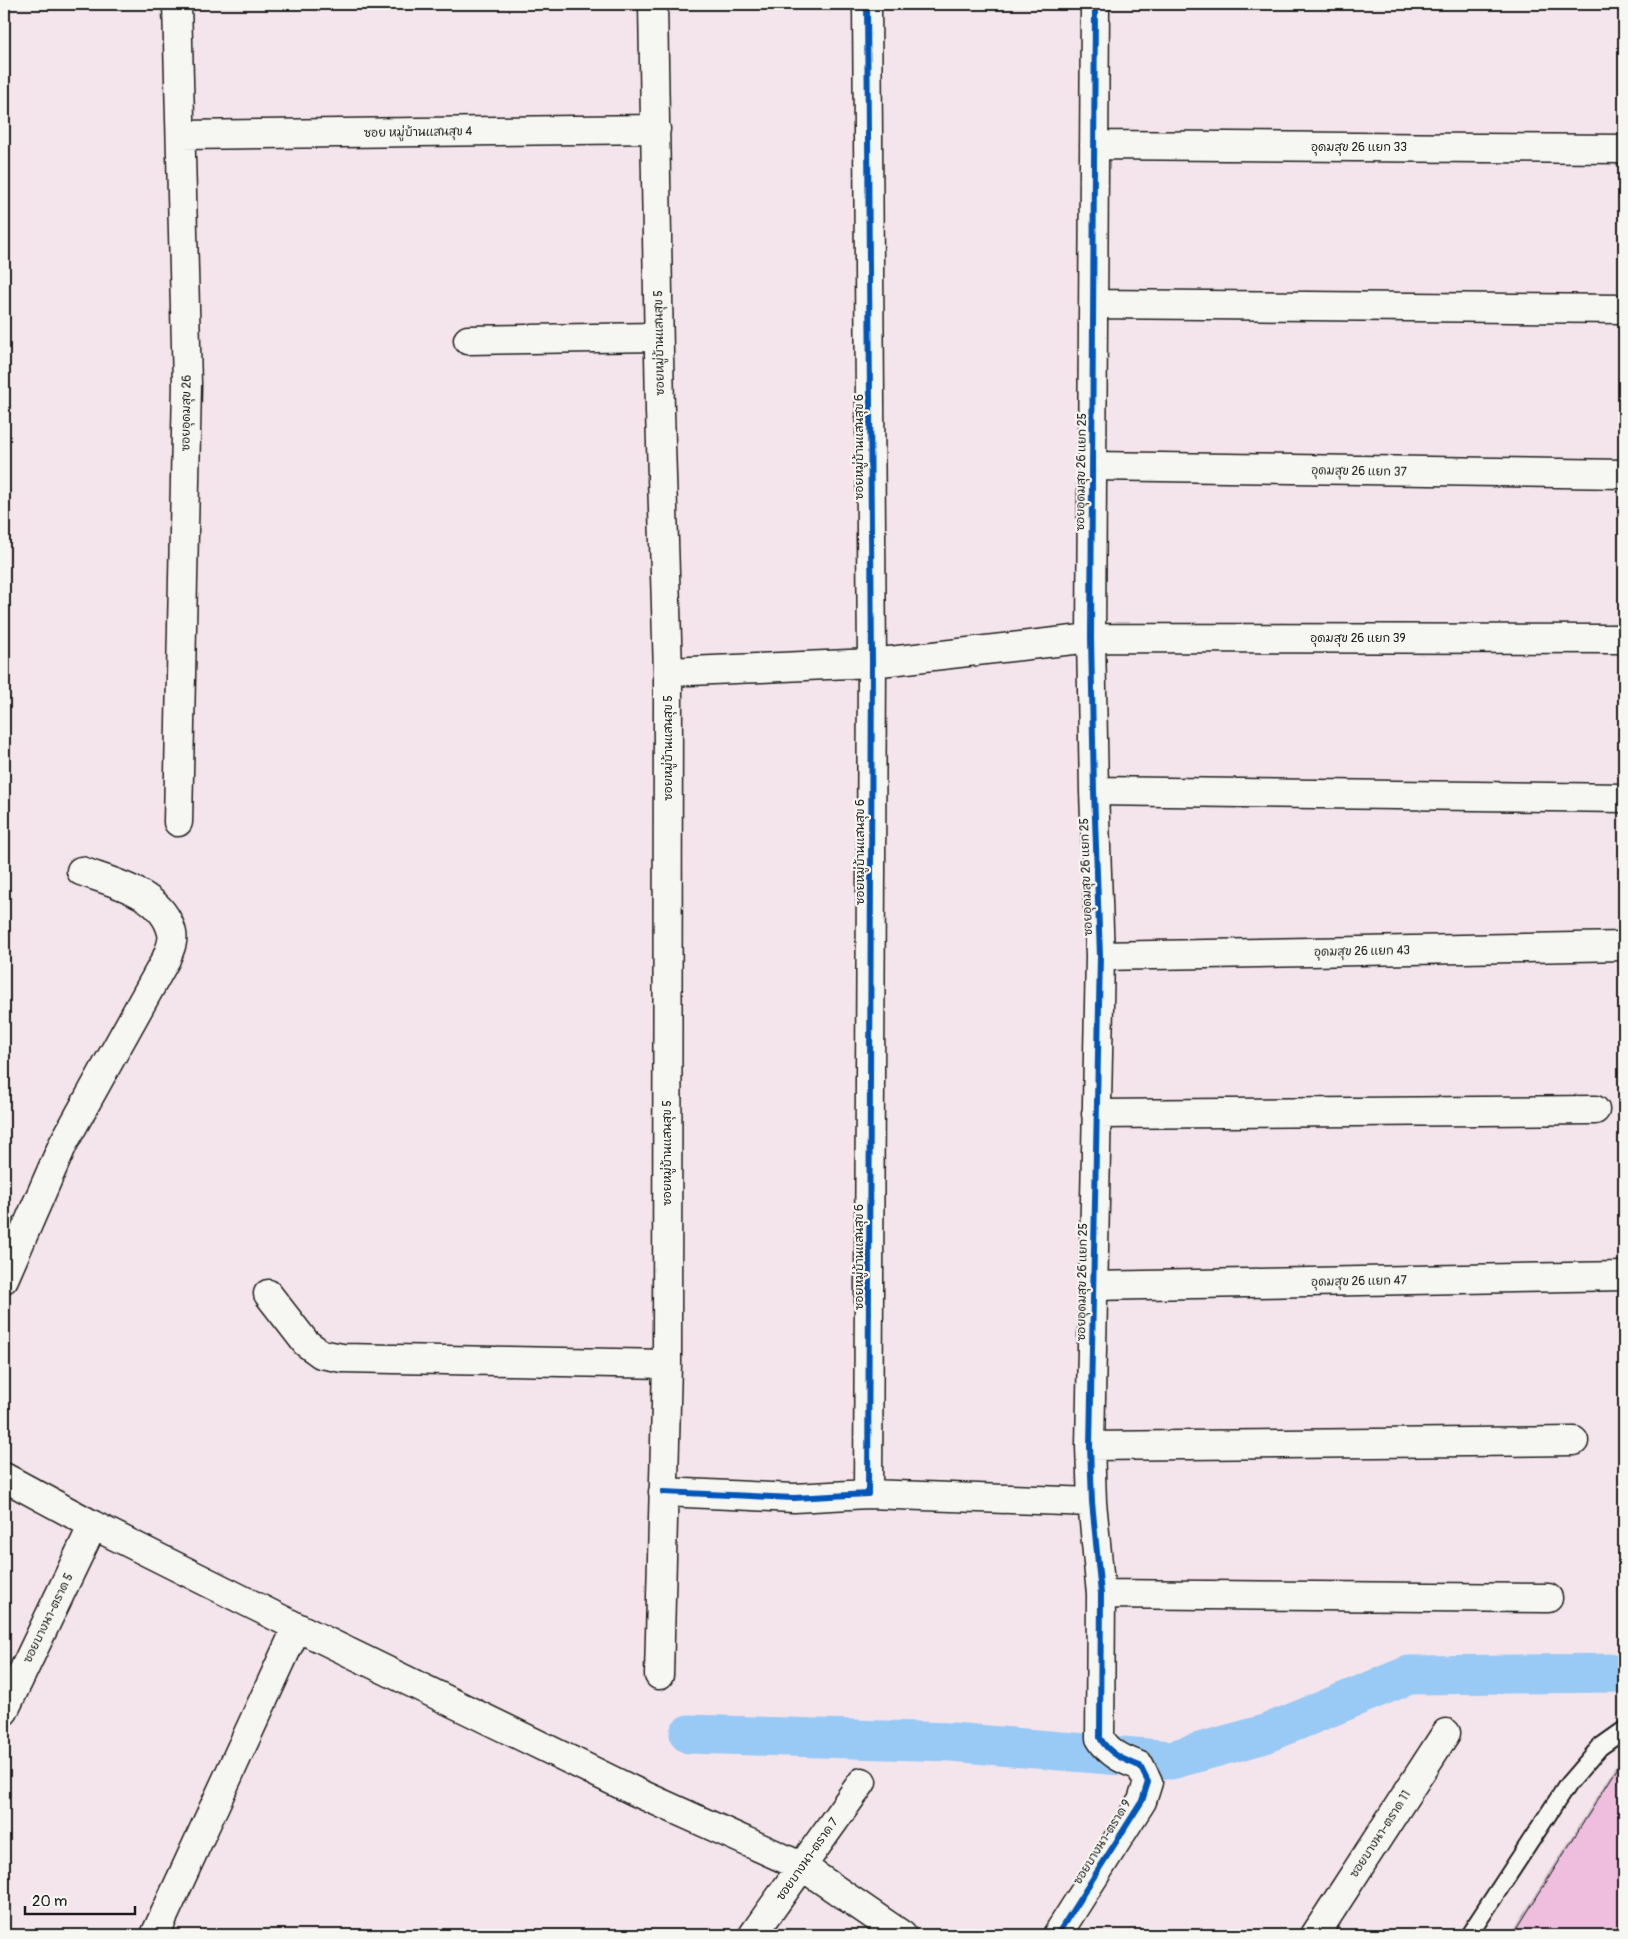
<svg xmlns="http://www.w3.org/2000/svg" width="1628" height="1939" viewBox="0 0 1628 1939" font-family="Pangolin,'Playpen Sans Thai',sans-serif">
	<defs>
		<filter id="shadow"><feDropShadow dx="-4.5" dy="4.5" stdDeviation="0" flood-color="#0004"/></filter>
	</defs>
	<rect width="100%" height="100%" fill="#f4e5ec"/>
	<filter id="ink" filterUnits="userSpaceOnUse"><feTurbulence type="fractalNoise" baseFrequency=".02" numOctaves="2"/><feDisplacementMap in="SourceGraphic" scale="10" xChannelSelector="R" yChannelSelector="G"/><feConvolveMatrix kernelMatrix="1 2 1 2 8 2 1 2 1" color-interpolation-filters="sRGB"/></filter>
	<g filter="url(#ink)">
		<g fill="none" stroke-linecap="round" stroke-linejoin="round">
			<path stroke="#99c9f5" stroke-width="39" d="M689,1734L951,1742L1171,1760L1265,1734L1409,1675L1624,1673"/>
		</g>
		<path fill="#efbedf" stroke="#1c1c1c" filter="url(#shadow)" d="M1624,1758V1935H1513Z"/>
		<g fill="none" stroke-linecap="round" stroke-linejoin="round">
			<g stroke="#1c1c1c" stroke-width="20">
				<path id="lane" d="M1469,1935L1568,1784L1600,1747L1624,1730"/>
			</g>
			<g stroke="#1c1c1c" stroke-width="31">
				<path id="street" d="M177,4L187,384L178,822
					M653,4L660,411L668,672L667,1364L659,1675
					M181,135L656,129
					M1094,145L1624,149
					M1094,304L1624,309
					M468,340L658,337
					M1093,466L1624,474
					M668,672L872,663L1091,638L1624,639
					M1094,791L1624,798
					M1100,956L1624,946
					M1096,1114L1595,1110
					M4,1279L63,1144L166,959C169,951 174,942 172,933C163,893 114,883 81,871
					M1093,1286L1624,1276
					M268,1294L306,1343L321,1354L342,1358L667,1364
					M1090,1446L1574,1441
					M4,1477L93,1525L297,1627L634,1791L803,1867L902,1935
					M663,1492L794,1498L868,1494L872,663L867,4
					M868,1494L1092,1502
					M1101,1594L1548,1598
					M4,1711L93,1525
					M155,1935L297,1627
					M753,1935L862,1782
					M1057,1935L1142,1801L1148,1782L1140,1766C1124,1760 1109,1754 1100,1738L1101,1594L1092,1502L1090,1446L1100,956L1094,791L1091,638L1095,4
					M1315,1935L1446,1733"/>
			</g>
			<use href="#lane" stroke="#f6f6f2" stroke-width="16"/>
			<use href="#street" stroke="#f6f6f2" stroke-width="28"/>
			<g stroke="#f6f6f2" stroke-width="9">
				<path id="cycleway" d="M663,1492L794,1498L868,1494L872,663L867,4
					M1057,1935L1142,1801L1148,1782L1140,1766C1124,1760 1109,1754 1100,1738L1101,1594L1092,1502L1090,1446L1100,956L1094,791L1091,638L1095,4"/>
			</g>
			<use href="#cycleway" stroke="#0057b8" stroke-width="6"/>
		</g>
	</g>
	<g text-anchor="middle" stroke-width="4.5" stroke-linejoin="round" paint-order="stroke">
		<g font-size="12" fill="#1c1c1c" stroke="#f6f6f2">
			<text transform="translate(418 132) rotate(-1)" y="4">ซอย หมู่บ้านแสนสุข 4</text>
			<text x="1359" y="151">อุดมสุข 26 แยก 33</text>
			<text transform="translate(659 343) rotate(-91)" y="4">ซอยหมู่บ้านแสนสุข 5</text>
			<text transform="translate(186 413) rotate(-89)" y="4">ซอยอุดมสุข 26</text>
			<text transform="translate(859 447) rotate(-90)" y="4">ซอยหมู่บ้านแสนสุข 6</text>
			<text transform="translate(1359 471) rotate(1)" y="4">อุดมสุข 26 แยก 37</text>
			<text transform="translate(1081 472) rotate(-89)" y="4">ซอยอุดมสุข 26 แยก 25</text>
			<text x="1358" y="642">อุดมสุข 26 แยก 39</text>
			<text transform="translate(668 748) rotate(-90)" y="4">ซอยหมู่บ้านแสนสุข 5</text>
			<text transform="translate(860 852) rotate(-90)" y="4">ซอยหมู่บ้านแสนสุข 6</text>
			<text transform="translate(1086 877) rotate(-92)" y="4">ซอยอุดมสุข 26 แยก 25</text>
			<text transform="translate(1362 951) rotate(-1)" y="4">อุดมสุข 26 แยก 43</text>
			<text transform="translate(667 1153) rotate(-90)" y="4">ซอยหมู่บ้านแสนสุข 5</text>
			<text transform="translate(859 1257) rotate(-90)" y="4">ซอยหมู่บ้านแสนสุข 6</text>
			<text transform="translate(1359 1281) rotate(-1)" y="4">อุดมสุข 26 แยก 47</text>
			<text transform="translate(1082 1282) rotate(-89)" y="4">ซอยอุดมสุข 26 แยก 25</text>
			<text transform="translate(48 1618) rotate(-64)" y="4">ซอยบางนา-ตราด 5</text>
			<text transform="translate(1380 1834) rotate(-57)" y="4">ซอยบางนา-ตราด 11</text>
			<text transform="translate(1102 1842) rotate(-58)" y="4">ซอยบางนา-ตราด 9</text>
			<text transform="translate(807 1859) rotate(-55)" y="4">ซอยบางนา-ตราด 7</text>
		</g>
	</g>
	<rect width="1628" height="1939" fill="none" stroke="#f6f6f2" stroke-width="20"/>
	<rect x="10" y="10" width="1608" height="1919" fill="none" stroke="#1c1c1c" stroke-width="2" filter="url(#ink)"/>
	<path d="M25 1906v8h110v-8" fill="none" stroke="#1c1c1c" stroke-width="2.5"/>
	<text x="32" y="1906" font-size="15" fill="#1c1c1c" stroke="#f6f6f2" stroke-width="4" paint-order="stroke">20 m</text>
</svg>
